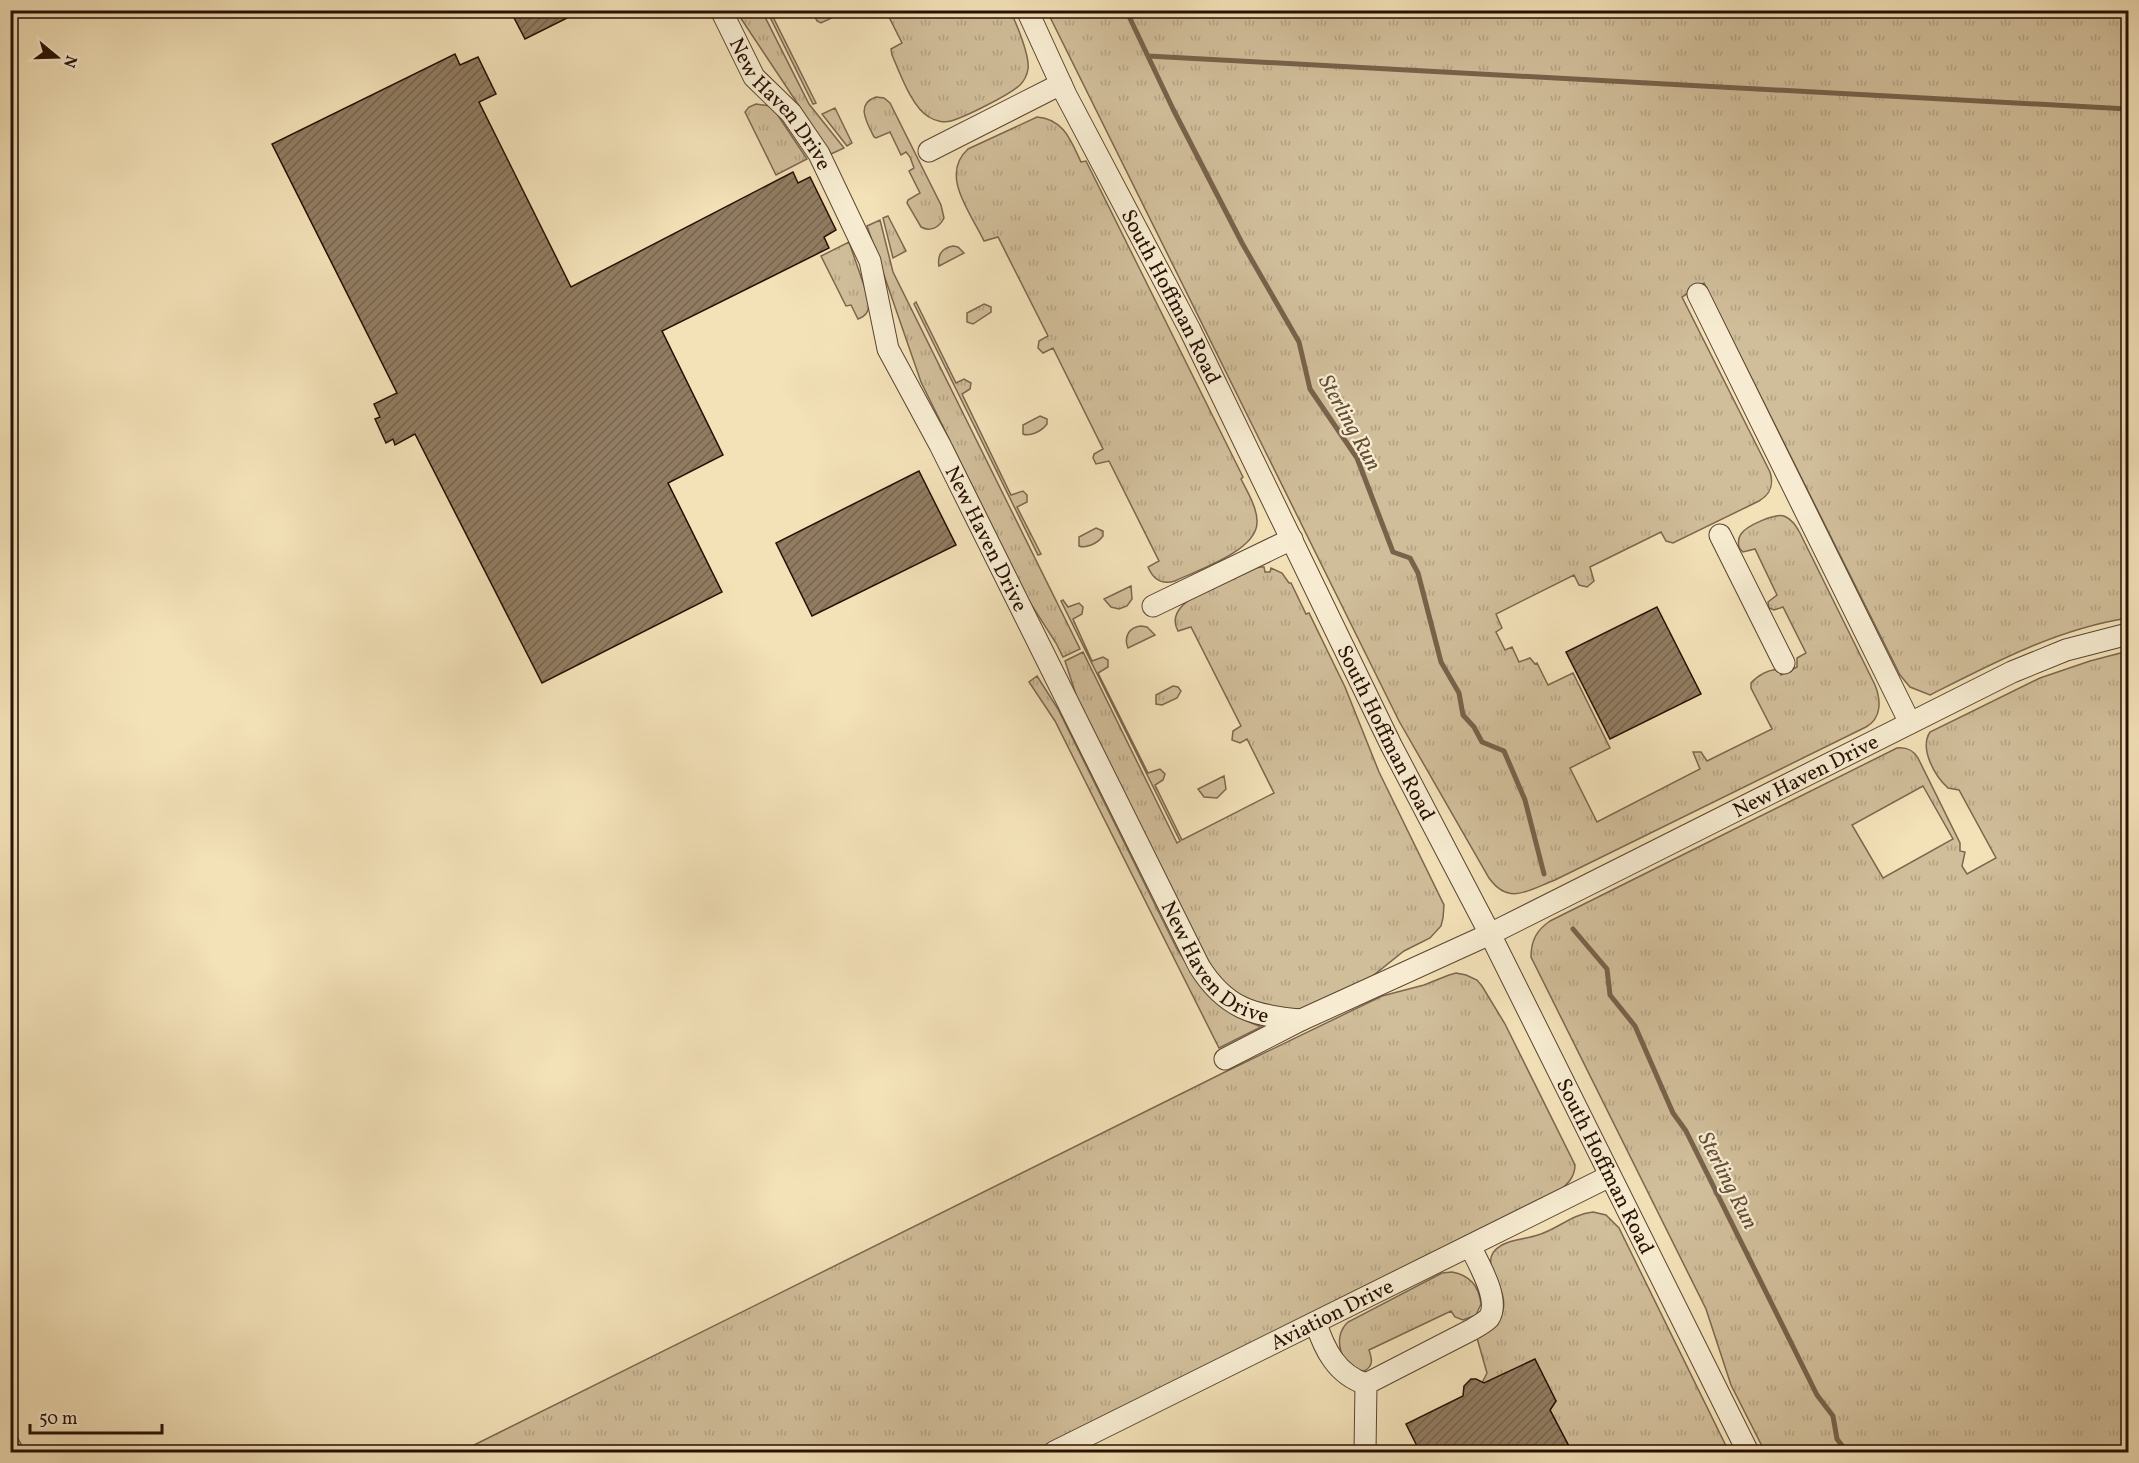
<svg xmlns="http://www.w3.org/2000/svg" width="2139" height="1463" viewBox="0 0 2139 1463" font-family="Vollkorn,serif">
	<defs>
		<pattern id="grass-tufts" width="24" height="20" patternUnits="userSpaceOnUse" patternTransform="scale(1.5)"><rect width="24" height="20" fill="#d0bd99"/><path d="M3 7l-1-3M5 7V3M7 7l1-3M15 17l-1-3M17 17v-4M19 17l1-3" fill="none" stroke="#b3a182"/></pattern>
		<pattern id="building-hatch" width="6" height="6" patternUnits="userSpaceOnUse" patternTransform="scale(1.5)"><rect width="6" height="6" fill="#917c61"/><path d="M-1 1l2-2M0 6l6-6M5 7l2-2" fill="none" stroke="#76644e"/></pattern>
	</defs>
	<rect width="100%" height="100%" fill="#f3e1b8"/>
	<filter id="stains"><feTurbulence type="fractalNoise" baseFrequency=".00333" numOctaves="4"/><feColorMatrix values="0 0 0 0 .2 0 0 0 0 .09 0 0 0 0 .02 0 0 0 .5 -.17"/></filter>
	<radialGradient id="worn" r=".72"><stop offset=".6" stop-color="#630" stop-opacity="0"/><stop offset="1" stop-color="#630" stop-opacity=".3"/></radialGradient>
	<path fill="url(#grass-tufts)" stroke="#7c664e" stroke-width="1.5" fill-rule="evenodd" d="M820,10H841V11L838,15L821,23L817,21L815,17Z
		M736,11H762L809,104L844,148L831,154Z
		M767,11H770L816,103L813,104Z
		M886,11H1010C1016,22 1030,56 1028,69C1027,75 1024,81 1020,85C1009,95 965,117 951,121C944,123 935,121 929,117C912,108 900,73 892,55L891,49L902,43Z
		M1047,11H2128V618C2057,629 1993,663 1930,695L1910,687L1900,675L1704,283L1682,297L1770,472C1774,485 1771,494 1759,501L1673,543L1666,541L1661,532L1590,567L1594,581L1587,587L1579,585L1574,575L1496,614L1502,628L1496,632L1505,650L1512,647L1519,662L1530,658L1535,664L1537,663L1548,685L1573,673L1610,748L1570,768L1597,822L1700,769L1693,752H1701L1707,761L1772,729L1751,688V683C1757,676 1770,668 1779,670L1781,675L1797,667V658L1806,653L1783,607L1774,610L1769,608L1768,602L1777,595L1755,549L1743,552L1739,548C1738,543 1738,538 1741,534C1746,526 1775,513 1784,516C1792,519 1796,526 1800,533L1875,685C1881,700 1882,718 1866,727L1555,880C1529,890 1509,906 1489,878L1399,721Z
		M876,97L884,98L890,103L941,205L944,218C939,228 930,232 921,227L907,203L908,200L920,193L909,171L914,168L910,157L906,152L901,155L890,132L876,138L874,137C867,123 855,104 876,97Z
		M756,104L770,106L775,111L807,159L776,175L745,112L749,107Z
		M835,108L852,143L847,146L822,114Z
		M1037,117C1064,119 1071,141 1081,162L1086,161L1243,477L1241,479C1247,491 1258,509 1257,523C1256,551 1198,570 1175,581C1162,585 1153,579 1148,567L1159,561L1109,461L1096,464L1093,458L1094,454L1103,449L1053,348L1043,353L1038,348L1039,341L1048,336L998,237L984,241C971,213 939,175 968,149Z
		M888,216L906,251L893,258L883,218Z
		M880,220L893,272L1080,649L1063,657L1056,643L1029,601L921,382L867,226Z
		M849,242L869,300C870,309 867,316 858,319L851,305L846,306L821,256Z
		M953,246L958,247L964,253L939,266C937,255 942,248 953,246Z
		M916,302L956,383L964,379L971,383L970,389L962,394L1011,495L1023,491L1027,495V502L1017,507L1041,554L1038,555L914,304Z
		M984,304L991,307V312L973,324L967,322V313Z
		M1040,416L1047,419V424C1042,431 1030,437 1023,434V425Z
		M1096,528L1103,531V536C1098,543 1086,549 1079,546V537Z
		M1260,567H1264L1265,572H1270L1271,568L1282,573L1289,583H1291L1306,614L1309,613L1345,687L1379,772L1444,905L1443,918L1441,926L1430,938L1404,951L1370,978L1307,1008C1281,1012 1250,1006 1230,988C1224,983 1219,976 1213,970L1077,698L1065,661L1083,652L1177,843L1180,841L1061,601L1063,600L1068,607L1079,603L1083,607L1082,614L1073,619L1092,661L1103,657L1108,660V667L1098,673L1148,773L1160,769L1165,774L1163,780L1155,785L1182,840L1274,793L1247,739L1240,743L1232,740L1233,731L1241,726L1191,627L1178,631C1173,622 1175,613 1183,605C1191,596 1247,570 1260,567Z
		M1131,586L1132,599L1127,606L1119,609L1111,607L1104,599Z
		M1141,626L1147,627L1155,635L1128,648C1123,636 1130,627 1141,626Z
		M2128,651V1452H1765L1731,1385L1706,1309L1531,957C1531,940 1537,930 1550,921L1897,748C1907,747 1913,750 1918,758L1960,843V851L1965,852L1962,866L1967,874L1996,858L1959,790L1948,788C1935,776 1919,749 1930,732L2040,678L2090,661ZM1923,786L1953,839L1883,878L1852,825Z
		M1037,676L1058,709L1176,947C1197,982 1219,1012 1259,1026L1260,1024L1265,1025L1219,1048L1055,721L1029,682Z
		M1173,686L1178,687L1181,691L1177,698L1162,705L1156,704V695Z
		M1224,776L1226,789L1217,798L1204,797L1198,789Z
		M1456,973L1466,975L1477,980L1482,986L1505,1024L1575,1165C1575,1179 1565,1186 1556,1194L1036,1452H460L1223,1073L1382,996L1424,985L1449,975Z
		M1593,1212L1606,1215L1619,1228L1729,1452H1572L1550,1410L1556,1401L1481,1385L1487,1373L1477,1338C1542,1301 1463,1267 1502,1245C1513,1239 1526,1239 1538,1235C1558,1229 1572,1214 1593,1212Z
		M1452,1272C1469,1275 1479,1286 1481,1304L1476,1315L1463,1320L1455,1317L1451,1311L1369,1350C1372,1359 1374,1366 1364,1371C1341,1369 1331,1337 1348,1322L1442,1273Z
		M10,1424L21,1444L18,1446L22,1452H11Z"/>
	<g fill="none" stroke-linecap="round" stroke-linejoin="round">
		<path stroke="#78624a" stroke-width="5" d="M1126,10L1173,109L1242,243L1299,342L1310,389L1357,458L1393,552L1410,558L1418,573L1441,662L1459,693L1463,715L1474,727L1482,742L1504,751L1525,800L1544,874
			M1148,56L2128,109
			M1573,929L1607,969L1610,995L1635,1026L1673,1113L1686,1131L1817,1395L1833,1416L1837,1439L1847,1452"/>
	</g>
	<path fill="url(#building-hatch)" stroke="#270f02" stroke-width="1.5" d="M510,10H583L525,39Z
		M455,54L460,65L478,57L496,94L479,102L571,287L793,172L798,183L810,177L836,230L824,237L829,248L662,331L723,455L668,483L722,592L542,683L415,434L395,445L393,439L386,443L375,419L380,417L374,404L397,393L272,144Z
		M919,471L956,545L812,616L776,543Z
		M1657,607L1701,694L1610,739L1566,652Z
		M1535,1359L1556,1401L1550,1410L1572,1452H1420L1406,1424L1463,1396L1464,1386L1471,1379H1476L1484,1383Z"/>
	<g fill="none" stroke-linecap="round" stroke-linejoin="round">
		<g stroke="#5a4430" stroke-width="23">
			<g id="minor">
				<path id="s1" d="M721,10L754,77L791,113L819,154L870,261L888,349L940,445L1199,966C1225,1008 1253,1016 1301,1020"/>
				<path id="s2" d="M1027,10L1066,95L1190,330L1391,745L1490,934L1748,1452"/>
				<path d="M929,151L1061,84"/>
				<path d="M1698,294L1910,723"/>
				<path d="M1720,535L1784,663"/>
				<path d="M1153,606L1292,539"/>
				<path id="s3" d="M1225,1059L1301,1020L1490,934L2012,672L2066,650L2128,634"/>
				<path d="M1316,1323C1324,1349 1337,1375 1366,1384"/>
				<path id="s4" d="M1054,1452L1610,1176"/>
				<path d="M1365,1452L1366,1384L1473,1329C1478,1326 1485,1322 1489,1318C1501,1300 1478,1263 1470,1246"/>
			</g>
		</g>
		<use href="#minor" stroke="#f7ecd1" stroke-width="21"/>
	</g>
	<g text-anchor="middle" stroke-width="4.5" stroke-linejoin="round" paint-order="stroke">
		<g font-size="21" fill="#270f02" stroke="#f7ecd1">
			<text dy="7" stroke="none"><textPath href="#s1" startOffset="112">New Haven Drive</textPath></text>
			<text dy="7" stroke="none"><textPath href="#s2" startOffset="321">South Hoffman Road</textPath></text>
			<text dy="7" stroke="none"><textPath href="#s1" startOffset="598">New Haven Drive</textPath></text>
			<text dy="7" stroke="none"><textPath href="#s2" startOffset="807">South Hoffman Road</textPath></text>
			<text dy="7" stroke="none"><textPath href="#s3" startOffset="646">New Haven Drive</textPath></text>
			<text dy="7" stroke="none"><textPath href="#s1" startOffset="1084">New Haven Drive</textPath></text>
			<text dy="7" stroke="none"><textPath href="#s2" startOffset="1293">South Hoffman Road</textPath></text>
			<text dy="7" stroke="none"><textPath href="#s4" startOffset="310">Aviation Drive</textPath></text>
		</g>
		<g font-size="22" font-style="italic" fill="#644e38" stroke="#f7ecd1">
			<text transform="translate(1351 422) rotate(61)" y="8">Sterling Run</text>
			<text transform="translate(1729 1180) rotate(63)" y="8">Sterling Run</text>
		</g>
	</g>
	<rect width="2139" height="1463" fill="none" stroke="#f3e1b8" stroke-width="36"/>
	<rect x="12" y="12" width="2115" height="1439" fill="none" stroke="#270f02" stroke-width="3"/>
	<rect x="18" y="18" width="2103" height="1427" fill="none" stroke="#270f02" stroke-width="1.5"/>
	<g transform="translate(57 57) rotate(109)" stroke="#f7ecd1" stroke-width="4.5" paint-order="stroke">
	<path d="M0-4.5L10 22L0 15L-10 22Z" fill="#270f02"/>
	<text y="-9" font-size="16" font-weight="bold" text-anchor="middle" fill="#270f02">N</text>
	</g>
	<path d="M30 1424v9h132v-9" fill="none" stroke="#270f02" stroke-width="3"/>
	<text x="39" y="1424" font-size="18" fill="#270f02" stroke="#f7ecd1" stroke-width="4.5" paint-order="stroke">50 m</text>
	<rect width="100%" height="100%" filter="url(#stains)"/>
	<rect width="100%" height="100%" fill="url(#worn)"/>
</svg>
